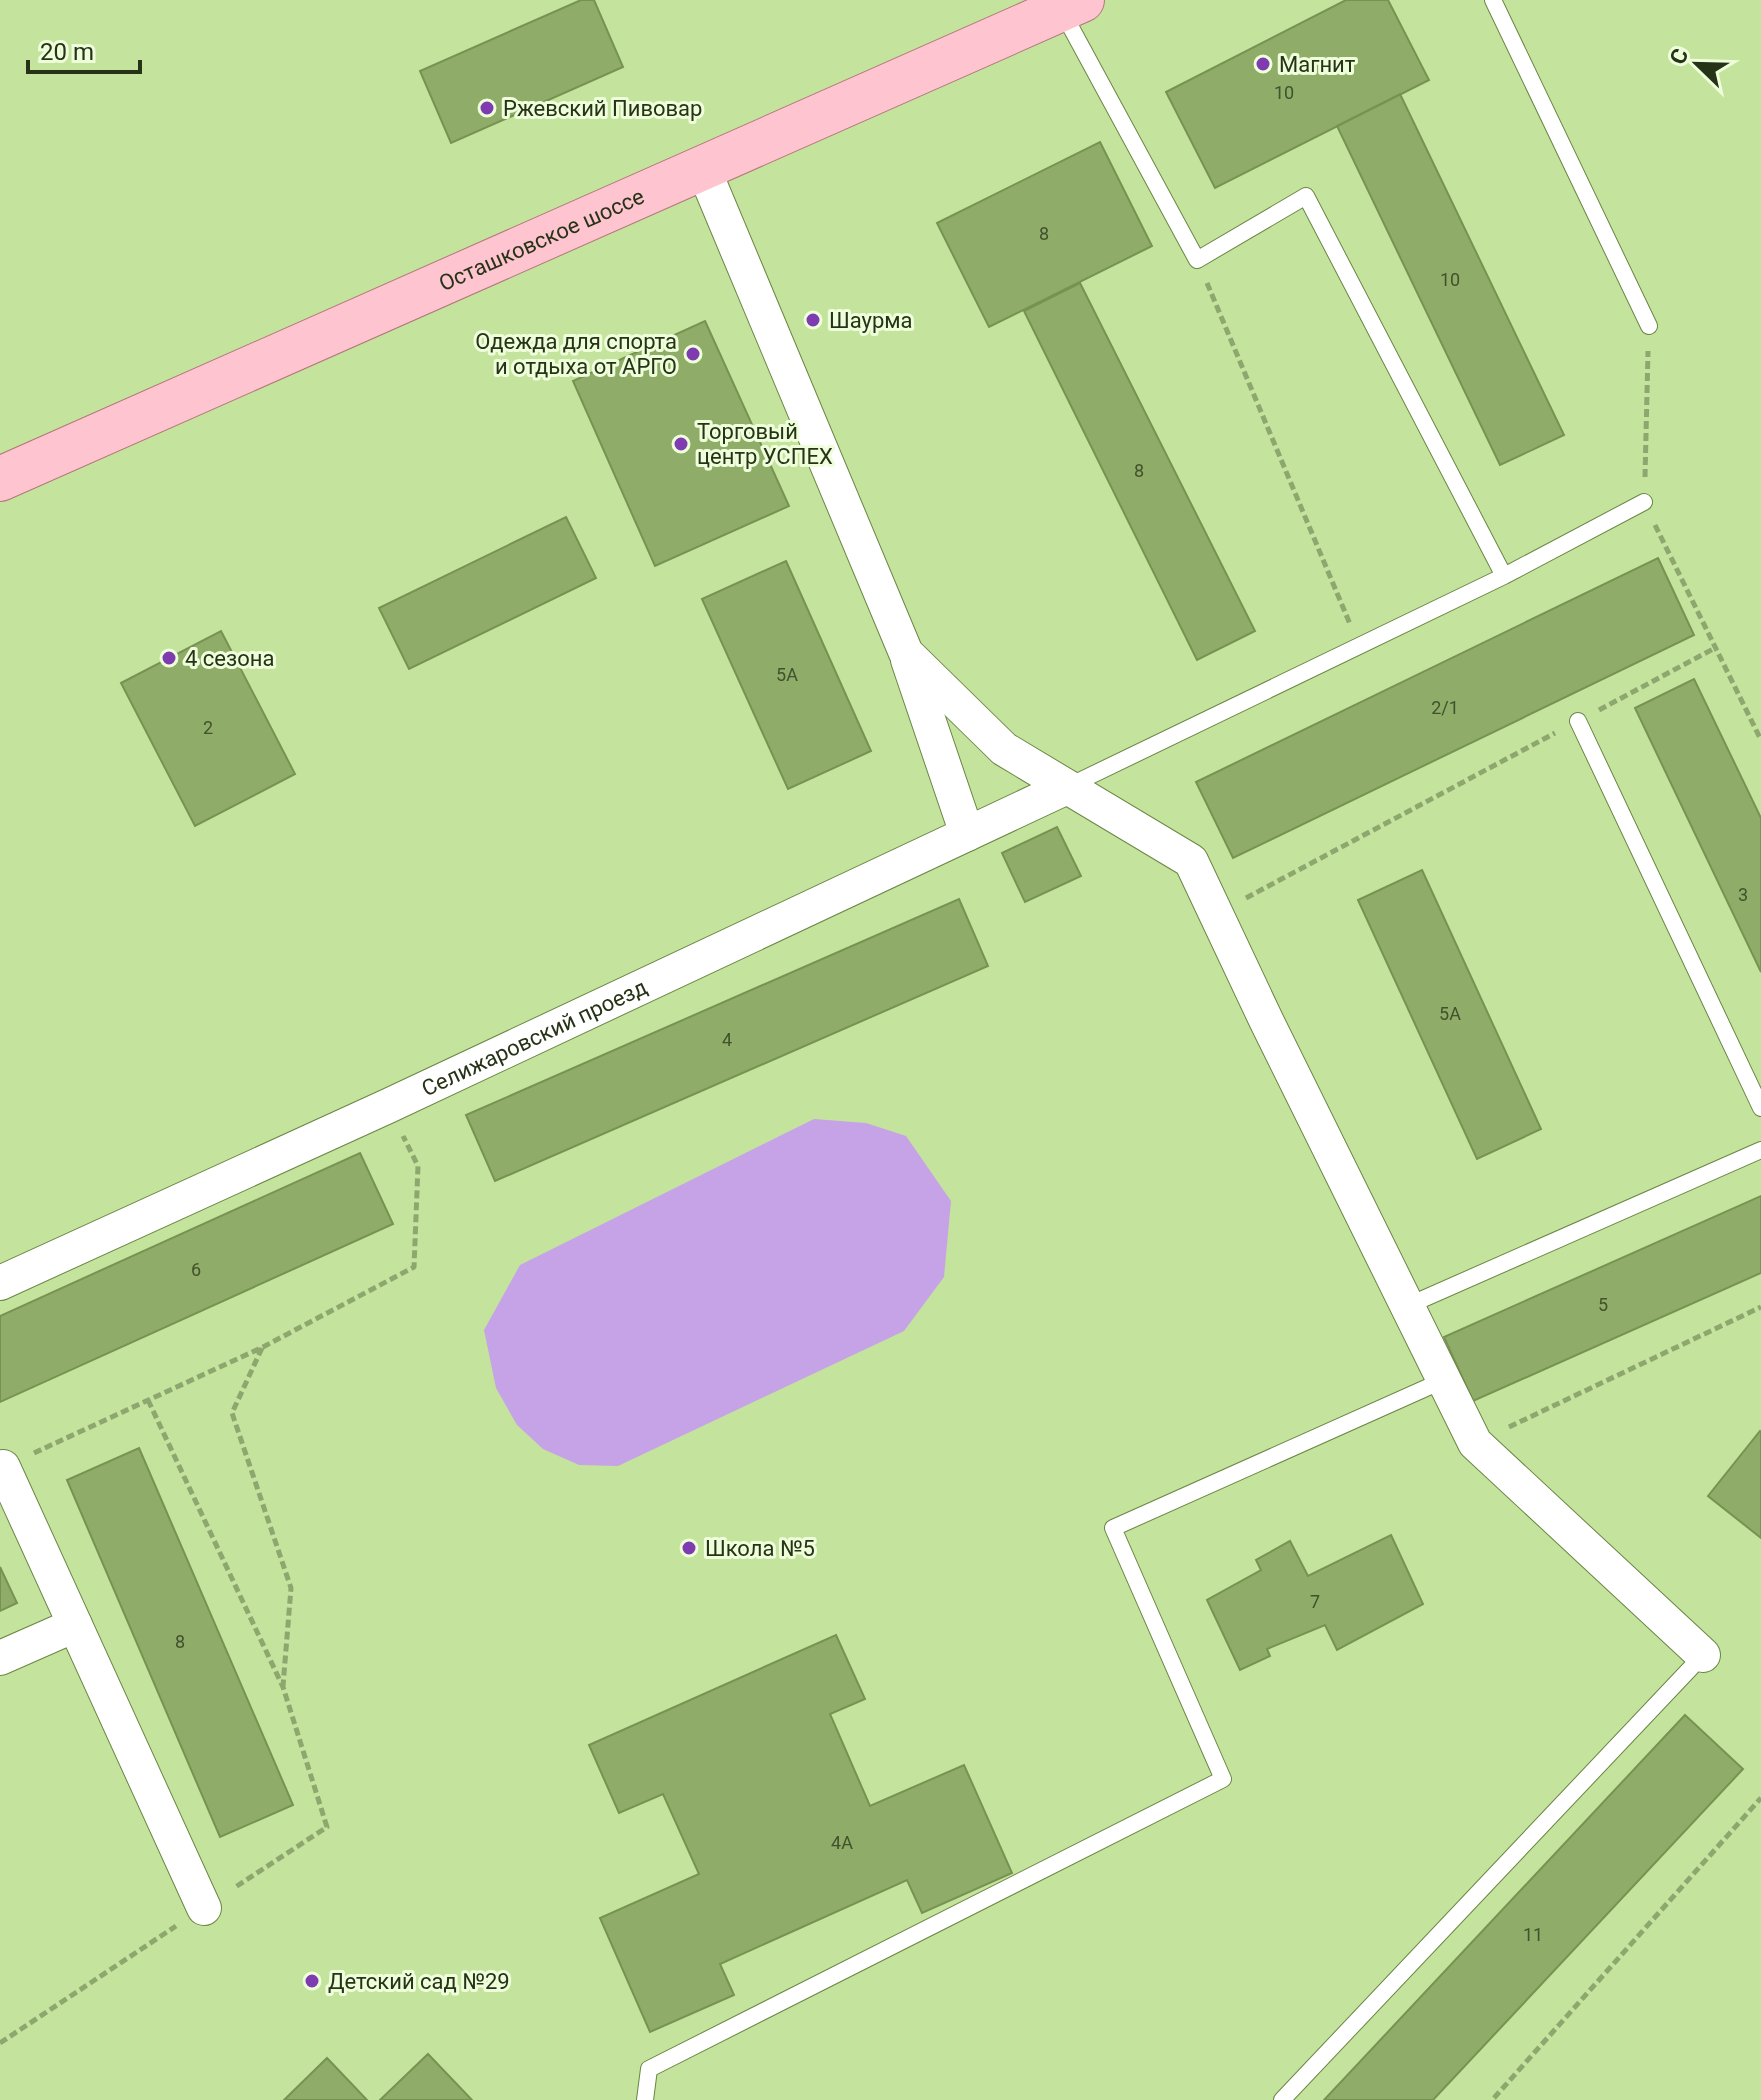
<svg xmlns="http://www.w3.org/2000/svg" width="1761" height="2100" viewBox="0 0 1761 2100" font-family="Roboto,sans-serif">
	<rect width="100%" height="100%" fill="#c4e39d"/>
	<path fill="#c6a3e6" d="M814,1119L866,1123L906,1136L951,1201L944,1277L904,1331L618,1466L579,1465L543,1449L517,1425L496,1388L484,1330L520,1265Z"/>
	<path fill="#8fad69" stroke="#779351" stroke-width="2" d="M581,0H594L623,67L451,143L420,71Z
		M1346,0H1388L1429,80L1215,188L1166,92Z
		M1400,94L1564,435L1500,465L1337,126Z
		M1100,142L1152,246L989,327L937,223Z
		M1080,283L1255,631L1197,660L1024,311Z
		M705,321L789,506L655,566L573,381Z
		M566,517L596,578L409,669L379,608Z
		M1658,558L1694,635L1233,858L1196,782Z
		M786,561L871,751L788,789L702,599Z
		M221,631L295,774L195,826L121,683Z
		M1694,679L1761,818V972L1635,708Z
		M1057,827L1081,876L1025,902L1002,853Z
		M1422,870L1541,1129L1477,1159L1358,900Z
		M959,899L988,966L495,1181L466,1115Z
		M360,1153L393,1224L0,1402V1316Z
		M1761,1196V1273L1473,1401L1444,1337Z
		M1760,1431L1761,1432V1538L1708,1496Z
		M139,1448L293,1805L220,1837L67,1480Z
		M1391,1535L1423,1604L1337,1650L1325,1625L1267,1649L1270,1656L1240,1670L1207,1600L1261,1570L1256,1560L1290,1541L1308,1576Z
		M0,1567L17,1603L0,1611Z
		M836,1635L865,1699L830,1714L870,1806L964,1765L1012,1873L922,1913L907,1880L720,1964L734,1995L650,2032L600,1918L699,1874L663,1794L619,1813L589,1745Z
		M1685,1715L1743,1769L1433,2100H1324Z
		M428,2054L472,2100H380Z
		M327,2058L367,2100H284Z"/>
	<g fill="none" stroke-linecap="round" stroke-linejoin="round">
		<g stroke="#6a8644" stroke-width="18">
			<path id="service" d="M1493,0L1649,326
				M1062,11L1197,260L1306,196L1504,576L1644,502
				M1578,721L1761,1108
				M1067,787L1504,576
				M1407,1306L1761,1150
				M645,2100L649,2069L1223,1779L1113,1528L1444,1380
				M1282,2100L1703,1655"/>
		</g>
		<g stroke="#6a8644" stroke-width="36">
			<g id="minor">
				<path d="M703,168L906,653L1004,749L1191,861L1266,1020L1475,1443L1703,1655"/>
				<path d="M908,660L967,834"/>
				<path id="s1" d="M0,1283L388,1106L1067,787"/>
				<path d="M3,1467L204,1908"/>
				<path d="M0,1658L75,1625"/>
			</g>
		</g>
		<g stroke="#b3777a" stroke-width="46">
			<g id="primary">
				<path id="s2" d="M0,479L1082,0"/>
			</g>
		</g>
		<path stroke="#8ea76f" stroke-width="5" stroke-dasharray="8 4" stroke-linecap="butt" d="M1207,283L1350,624
			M1645,477L1648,351
			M1655,525L1761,740
			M1599,710L1715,648
			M1246,898L1555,733
			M262,1348L232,1413L291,1588L283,1686
			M148,1400L283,1687L327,1827L234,1888
			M1509,1427L1761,1307
			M34,1453L263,1347L414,1267L418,1166L403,1136
			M0,2043L176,1926
			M1494,2098L1761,1798"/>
		<use href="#service" stroke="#fff" stroke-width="16"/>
		<use href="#minor" stroke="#fff" stroke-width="34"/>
		<use href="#primary" stroke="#fec4cf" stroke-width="44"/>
	</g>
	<g fill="#7f3cb0" stroke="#eefedb" stroke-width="3">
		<circle cx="1263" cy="64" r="8"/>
		<circle cx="487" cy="108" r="8"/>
		<circle cx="813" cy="320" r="8"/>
		<circle cx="693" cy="354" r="8"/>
		<circle cx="681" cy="444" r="8"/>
		<circle cx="169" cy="658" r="8"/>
		<circle cx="689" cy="1548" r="8"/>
		<circle cx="312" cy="1981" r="8"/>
	</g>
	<g text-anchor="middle" stroke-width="6" stroke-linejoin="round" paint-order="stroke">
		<g font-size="18" fill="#41522c">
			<text x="1284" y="99">10</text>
			<text x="1044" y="240">8</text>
			<text x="1450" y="286">10</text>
			<text x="1139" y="477">8</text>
			<text x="787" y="681">5А</text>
			<text x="1445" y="714">2/1</text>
			<text x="208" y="734">2</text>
			<text x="1743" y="901">3</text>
			<text x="1450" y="1020">5А</text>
			<text x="727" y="1046">4</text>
			<text x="196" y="1276">6</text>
			<text x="1603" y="1311">5</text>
			<text x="1315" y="1608">7</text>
			<text x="180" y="1648">8</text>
			<text x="842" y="1849">4А</text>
			<text x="1533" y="1941">11</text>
		</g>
		<g font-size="22" fill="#273317" stroke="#eefedb" text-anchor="start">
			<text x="1279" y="72">Магнит</text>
			<text x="503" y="116">Ржевский Пивовар</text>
			<text x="829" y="328">Шаурма</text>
			<text x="677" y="349" text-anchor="end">Одежда для спорта<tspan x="677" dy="25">и отдыха от АРГО</tspan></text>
			<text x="697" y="439">Торговый<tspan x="697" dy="25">центр УСПЕХ</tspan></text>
			<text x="185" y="666">4 сезона</text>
			<text x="705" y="1556">Школа №5</text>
			<text x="328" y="1989">Детский сад №29</text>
		</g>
		<g font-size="22" fill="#273317" stroke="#eefedb">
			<text dy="8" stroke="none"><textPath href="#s2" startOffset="592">Осташковское шоссе</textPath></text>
			<text dy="8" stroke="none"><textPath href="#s1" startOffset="588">Селижаровский проезд</textPath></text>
		</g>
	</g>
	<g transform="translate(1697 64) rotate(293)" stroke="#eefedb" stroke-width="6" paint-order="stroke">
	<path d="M0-6L14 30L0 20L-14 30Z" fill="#273317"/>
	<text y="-12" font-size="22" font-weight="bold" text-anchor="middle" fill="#273317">С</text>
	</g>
	<path d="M28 60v12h112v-12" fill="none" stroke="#273317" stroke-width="4"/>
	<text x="40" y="60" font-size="24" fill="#273317" stroke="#eefedb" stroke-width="6" paint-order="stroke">20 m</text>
</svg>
